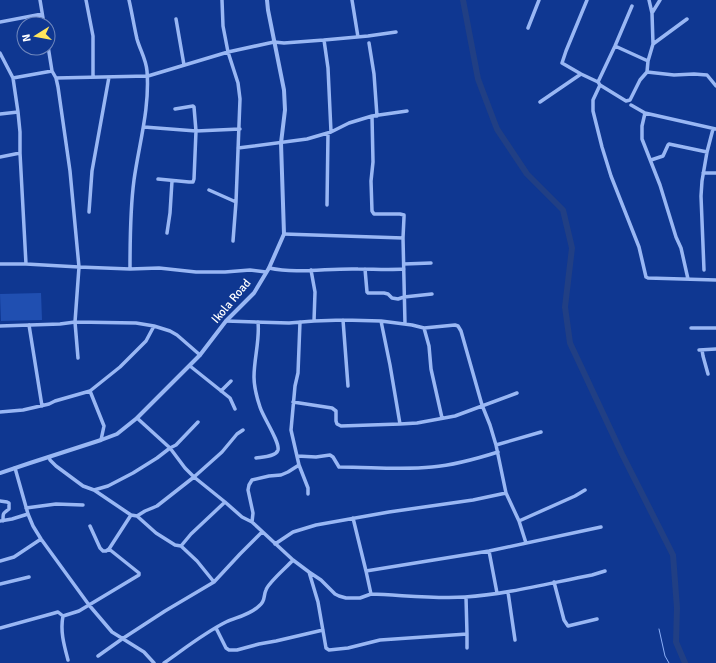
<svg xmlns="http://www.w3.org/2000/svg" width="716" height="663" viewBox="0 0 716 663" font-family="Signika,sans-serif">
	<rect width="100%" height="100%" fill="#0f3791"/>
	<path fill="#204fb1" d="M41,293L42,320L1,321L0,294Z"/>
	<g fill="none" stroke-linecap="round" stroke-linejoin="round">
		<path stroke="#8baff8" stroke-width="1" d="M659,629L665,656L669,663"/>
		<path stroke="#213f84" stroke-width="6" d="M463,0L478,79L497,129L527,174L563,210L572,248L565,307L570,343L622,454L673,555L677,608L676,642L685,663"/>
		<path stroke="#99b7f4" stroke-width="3.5" d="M40,0L44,24
			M86,0L93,36V77
			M129,0C132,13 134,26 137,39C140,50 146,59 147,71C150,108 139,144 134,180C130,210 130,239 130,269
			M222,0L223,26L228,52L238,83L240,99L236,202L233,241
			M352,0L358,37
			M587,0L566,51L562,63L581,74L598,82L600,85L626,101L630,100L640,80L647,72L648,61L653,44L652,13L649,0
			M652,13L660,0
			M176,19L184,65
			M0,22L42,14
			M528,28L539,0
			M324,40L328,68L331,132
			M369,43L374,74L377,116
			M653,44L687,19
			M48,46L52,71L56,78L58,87L70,171L79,267L75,322L78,358
			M615,46L648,61
			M0,53L13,78L18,112L20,132V153L26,264
			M647,72L674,75L694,74L707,75L716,86
			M13,78L52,71
			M56,78L148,76L228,52L274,42L284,43L324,40L368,36L396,32
			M598,82L615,46L632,6
			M600,85L593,100V111L602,147L611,176L639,247L646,277L648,278L716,280
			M540,102L581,74
			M631,105L645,113L716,129
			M645,113L642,126V139L660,185L676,237L681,248L688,279
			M0,114L18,112
			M372,116L373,162L371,181L372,211L374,214H400L404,215V217L403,238L405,324
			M144,127L196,131L240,129
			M238,148L307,139L331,132L349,123L372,116L407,111
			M0,157L20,153
			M651,160L663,156L668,145L669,144L707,152
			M703,173H716
			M158,179L189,182H193L194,179L196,131L194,107L193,106L175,109
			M209,190L236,202
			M327,205L328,133
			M89,212L92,171L109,77
			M167,233L170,213L172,181
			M284,234L403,238
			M0,264H26L79,267L130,269L159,268L196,272H225L250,270L266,272
			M404,264L431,263
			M269,268C298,274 328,268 358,269C373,269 389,270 404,269
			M365,269L367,292L368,293H384L388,294L392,298L398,299L404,297L432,294
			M311,270L315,292L314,321
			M704,270L701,196L702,181L707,152L713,129
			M343,320L348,386
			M226,321L289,323L314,321L343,320L381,321L412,325L424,328L455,325L458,326L461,331L482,405L490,425L496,445L506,493L519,521L526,543
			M381,321L390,365L400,424
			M29,325L42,406
			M0,326L60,324L75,322L136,323L154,326L170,331L177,335L200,355
			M424,328L429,346L431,369L442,418
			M691,328H716
			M699,350L716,349
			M702,350L703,356L708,374
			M190,366L230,398L235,409
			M90,391L104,426L101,440
			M221,391L231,381
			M293,402L332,408L336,411V421L337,424L341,426L400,424L417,423L455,416L517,393
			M0,412L23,410L49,404L55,401L90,391L120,367L146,341L154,326
			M137,418L170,448L185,468L194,477L225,502L242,517L252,522L293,560L309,572L318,602L326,648L329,650L348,648L380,640L467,634L466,597
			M496,445L541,432
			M297,456L316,457L330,455L333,457L339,467H340C371,467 402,470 432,467C455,465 476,459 498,452
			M49,457L50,460L56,466L83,486L94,490L131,515L137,516L145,511L157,506L194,477L222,452L237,434L243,430
			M256,458C262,457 276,457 278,450C280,442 263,417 260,407C257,398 254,387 254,377C254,358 260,340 258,322
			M299,465L308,488V494
			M15,468L28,514L33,526L41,539L89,605L112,632L144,652L154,663
			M94,490L108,486L133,473L157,458L170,448L176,445L198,422
			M0,501L7,502L9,503V509C3,514 3,512 3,521
			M26,508L56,504L83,505
			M137,516L156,533L175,545L181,546L197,561L214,582
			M353,518L366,571L371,594
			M0,521L12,519L28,514
			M519,521L575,496L585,490
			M252,522L253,513L248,490L249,485L252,480L269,476L281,475L288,472L299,465L291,430L295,386L298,373L300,322
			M90,526L100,548L103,551H106L109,549L131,515
			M275,544L293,532L316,525L389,512L473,500L506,493
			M181,546L191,534L225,502
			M489,551L497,593
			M0,561L14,557L41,539
			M366,571L489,551L601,527
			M309,572L321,580L335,594L339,596L346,598H360L371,594C402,595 434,599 465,597C508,594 550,583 592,575L605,571
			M554,582L564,620L568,626L597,619
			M0,584L29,577
			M508,592L515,640
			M63,616C60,631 64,645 68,660
			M0,628L51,614L58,612L63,616L79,611L139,575V573L109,549
			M216,628L226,648L229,650H237L259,644L276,641L323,630
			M467,634V648
			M98,656L122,639L165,611L214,582L240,554L262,532
			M164,663C184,649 204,633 226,622C237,617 250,615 259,606C266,601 263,596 266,590C268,583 287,567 293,560"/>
		<path stroke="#99b7f4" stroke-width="4" d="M0,473L30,463L101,440L117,434L137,418L200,355L226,321L254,293L269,268L284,234L281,143L285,110L284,90L268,10L267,0"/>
	</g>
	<g text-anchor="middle" stroke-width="3" stroke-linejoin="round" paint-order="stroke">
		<g font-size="12" fill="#fff" stroke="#0f3791">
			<text transform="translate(231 301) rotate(-50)" y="4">Ikola Road</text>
		</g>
	</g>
	<g transform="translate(36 36) rotate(259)"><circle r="19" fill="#0f3791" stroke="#6f87bd"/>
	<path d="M0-3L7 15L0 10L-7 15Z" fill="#ffe55c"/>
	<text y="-6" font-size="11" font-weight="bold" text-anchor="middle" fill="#ffffff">N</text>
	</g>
</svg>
